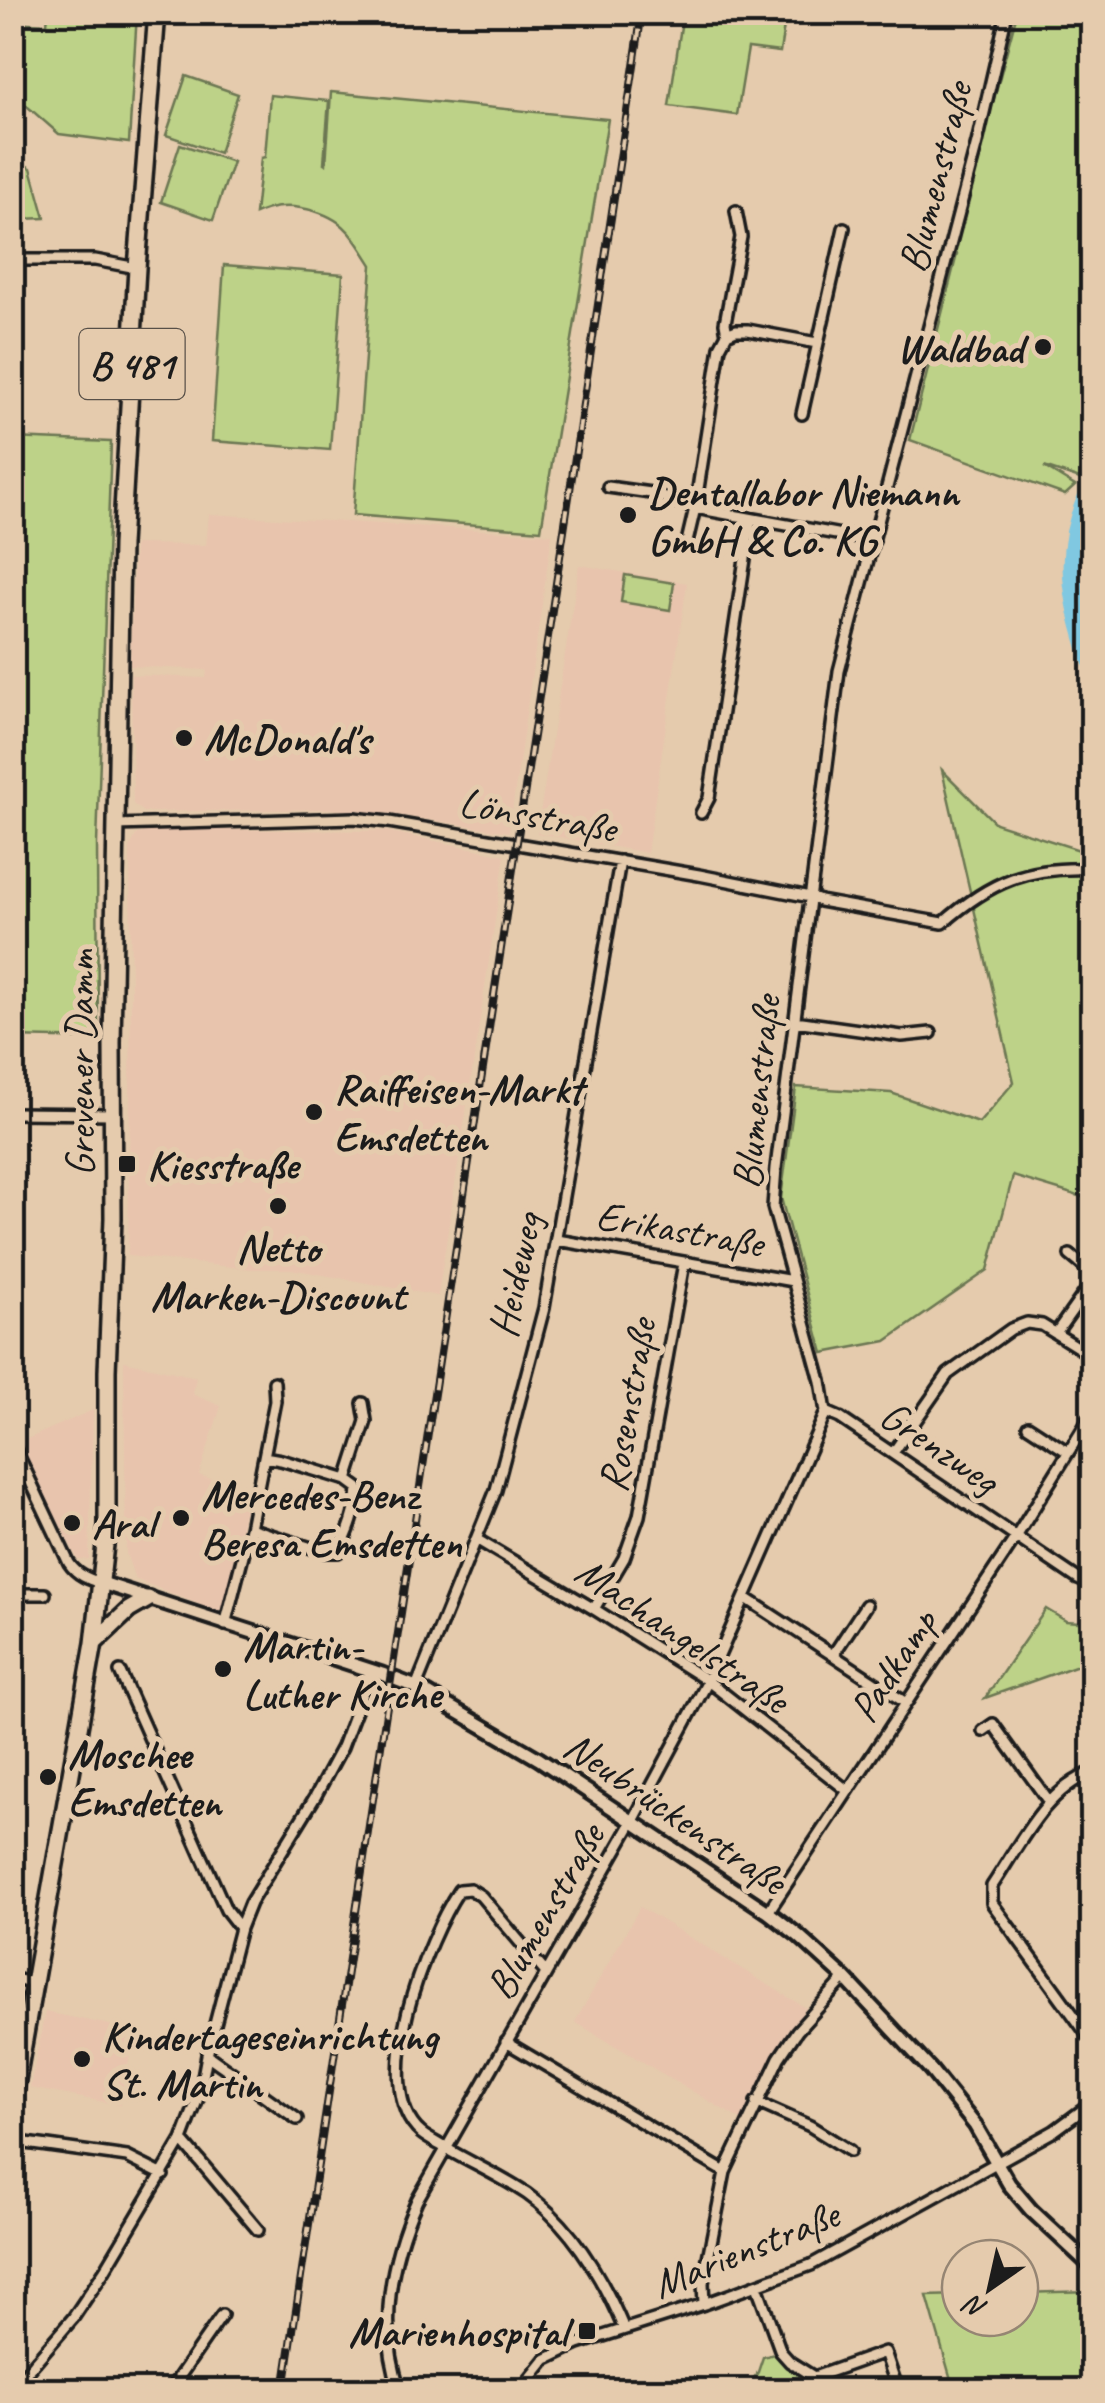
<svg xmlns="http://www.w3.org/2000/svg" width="1105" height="2403" viewBox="0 0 1105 2403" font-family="Caveat,sans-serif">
	<rect width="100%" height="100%" fill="#e5cbad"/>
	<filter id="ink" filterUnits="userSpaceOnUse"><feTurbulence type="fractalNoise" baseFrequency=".01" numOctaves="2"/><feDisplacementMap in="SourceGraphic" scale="20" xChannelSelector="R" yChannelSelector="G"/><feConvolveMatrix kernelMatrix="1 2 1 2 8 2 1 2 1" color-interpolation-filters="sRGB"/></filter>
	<g filter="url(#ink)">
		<path fill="#e8c4ad" d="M209,514L552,534L509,832L390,814L330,809L143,812L133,804L131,675L206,678L207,670L130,666L134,544L206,545Z
			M579,565L687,583L647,853L537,833Z
			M152,829L385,831L505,855L438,1296L291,1269H251L128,1256L131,1002L130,847L136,835Z
			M124,1361L196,1377L193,1391L194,1395L221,1406L199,1475L249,1492L221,1613L135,1579L126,1553Z
			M93,1410L89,1559L78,1560L18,1443Z
			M640,1907L806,2008L773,2056L741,2120L575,2022Z
			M45,2012L135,2030L120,2105L30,2088Z"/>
		<path fill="#bdd288" stroke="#6c7752" stroke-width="2.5" d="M48,13H137L129,143L59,134L13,94V22L47,24Z
			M683,13H786L780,52L748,48L737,115L669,106Z
			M1017,13H1092V471L1086,481L1044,467L1075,486L1065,495L910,440L957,254L953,251Z
			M186,76L238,94L219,153L166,135Z
			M331,92L608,119L541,530L353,515L372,265C352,233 342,215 301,208C284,205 271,207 255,214L261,158L265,157L270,95L329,101L324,163L326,164Z
			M180,144L233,162L213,220L161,202Z
			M13,158L31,168L45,218L22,219L13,203Z
			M224,265L343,274L330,450L212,441Z
			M12,427L13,438L111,442L97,844L98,1039L13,1037Z
			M625,575L674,583L670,610L621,602Z
			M942,770L995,823L1092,854V939L1086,958L1092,975V1200L1013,1176L988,1270L886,1341L823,1353L781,1198L796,1087L891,1093L979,1123L1014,1082Z
			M1046,1609L1066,1621L1092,1623V1660L985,1698Z
			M1092,2291V2390H954L927,2296L960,2295V2318H1020V2293Z
			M781,2352L814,2377L819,2390H746L758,2372L763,2357Z"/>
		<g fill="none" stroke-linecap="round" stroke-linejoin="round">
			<path stroke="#80c8e1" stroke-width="20" d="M1092,489C1060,550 1073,599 1092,660"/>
			<g stroke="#1c1c1c" stroke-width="16">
				<path id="minor" d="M12,260H95L137,268
					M727,334L736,330H748L817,343
					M802,414L844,228
					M608,487L651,493L695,508L874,541
					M687,542L695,508L720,347L727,334L725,323L741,237L736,211
					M701,813L709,798L751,519
					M116,825L354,818L389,822L699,875L810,897L820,901L943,923C991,881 1028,866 1092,869
					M795,1021L902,1036L931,1033
					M12,1113L113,1114
					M557,1240L793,1281
					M1056,1333L1088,1288L1087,1269L1070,1255
					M826,1412L840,1418L1078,1579L1092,1585
					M1028,1426L1068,1452
					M12,1442L69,1563C77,1575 88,1579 101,1583
					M893,1453L948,1374L1011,1329L1027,1323L1042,1325L1092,1356
					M264,1457L281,1460L347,1480
					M250,1528L324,1552H338C349,1534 357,1509 358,1488L347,1480L366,1421L363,1403
					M476,1539L594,1609L708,1681L848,1791
					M12,1594H45
					M746,1598L906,1703
					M594,1609L624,1558L639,1516L684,1263
					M225,1625L250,1528L275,1401L274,1382
					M833,1655L866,1605
					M120,1672L226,1910L240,1928
					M416,1687L496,1490L544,1308L620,861
					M983,1731L993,1724L1049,1802
					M1092,1772C1044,1791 1019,1846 992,1886V1903L1092,2041
					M768,1912L1016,1537L1092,1414
					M546,1973L481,1896L470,1889L459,1890C427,1938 367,2086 421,2133C428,2139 439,2144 447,2149C473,2164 502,2177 527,2194C572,2226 603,2279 624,2329
					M12,1979L35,1983
					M506,2042L725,2172
					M207,2055L297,2119
					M756,2102L810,2126L850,2151
					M182,2140L258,2230
					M12,2141L127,2157L163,2175
					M757,2286L781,2352L790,2362L814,2377L885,2352L898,2390
					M704,2304L703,2283L725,2172L779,2058L797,2031L845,1978
					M12,2389L73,2318L105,2270L182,2140L200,2093L207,2055L240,1928L250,1903L315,1797L342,1747L371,1670
					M170,2390L222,2315
					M400,2390C378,2327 390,2260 417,2200L633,1821L708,1681L826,1412L821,1381L773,1207L776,1168L833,718L839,671L977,143L1007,12
					M521,2390L545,2360L578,2344L704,2304L811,2265L1054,2131L1092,2103"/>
			</g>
			<g stroke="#1c1c1c" stroke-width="19">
				<path id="tertiary" d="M102,1583L382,1674L416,1687L539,1759L768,1912L799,1936L845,1978L930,2069L975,2125L1009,2184L1031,2210L1092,2267"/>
			</g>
			<g stroke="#1c1c1c" stroke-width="22">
				<path id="primary" d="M94,1643L129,1610L148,1599
					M12,2108L94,1643L107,1527V1371L113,1218L112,1043L121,545L137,268L157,12"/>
			</g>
			<use href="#minor" stroke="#e5cbad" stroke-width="9"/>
			<use href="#tertiary" stroke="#e5cbad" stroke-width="11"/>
			<use href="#primary" stroke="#e5cbad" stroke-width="15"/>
			<g stroke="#1c1c1c" stroke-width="8">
				<path id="rail" d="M284,2390L642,12"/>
			</g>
			<use href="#rail" stroke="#e5cbad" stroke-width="4" stroke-dasharray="11" stroke-linecap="butt"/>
		</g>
	</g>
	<g fill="#1c1c1c" stroke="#e5cbad" stroke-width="4">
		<circle cx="1043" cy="347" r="10"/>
		<circle cx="628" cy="515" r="10"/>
		<circle cx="184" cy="738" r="10"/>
		<circle cx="314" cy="1112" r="10"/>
		<rect x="117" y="1154" width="20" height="20" rx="5"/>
		<circle cx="278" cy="1206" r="10"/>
		<circle cx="181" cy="1518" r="10"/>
		<circle cx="72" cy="1523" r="10"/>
		<circle cx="223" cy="1669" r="10"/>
		<circle cx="48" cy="1777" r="10"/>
		<circle cx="82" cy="2059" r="10"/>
		<rect x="577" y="2321" width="20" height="20" rx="5"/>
	</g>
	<g text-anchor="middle" stroke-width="10" stroke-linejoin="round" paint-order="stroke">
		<rect fill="#e5cbad" stroke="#585048" stroke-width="2.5" x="79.5" y="329" width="105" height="70" rx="8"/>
		<g font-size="40" font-weight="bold" fill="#1c1c1c">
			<text x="132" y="378">B 481</text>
		</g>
		<g font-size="42" fill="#1c1c1c" stroke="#e5cbad">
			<text transform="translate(934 177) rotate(-76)" y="15">Blumenstraße</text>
			<text transform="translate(538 814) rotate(10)" y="15">Lönsstraße</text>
			<text transform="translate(79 1063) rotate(-90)" y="15">Grevener Damm</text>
			<text transform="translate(755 1092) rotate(-84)" y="15">Blumenstraße</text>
			<text transform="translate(680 1228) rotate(10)" y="15">Erikastraße</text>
			<text transform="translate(514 1275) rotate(-78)" y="15">Heideweg</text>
			<text transform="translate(626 1405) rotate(-80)" y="15">Rosenstraße</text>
			<text transform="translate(940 1446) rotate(34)" y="15">Grenzweg</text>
			<text transform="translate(683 1634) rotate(34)" y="15">Machangelstraße</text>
			<text transform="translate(892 1665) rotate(-57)" y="15">Padkamp</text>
			<text transform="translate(676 1812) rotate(34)" y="15">Neubrückenstraße</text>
			<text transform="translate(544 1911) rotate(-60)" y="15">Blumenstraße</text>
			<text transform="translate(745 2248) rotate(-22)" y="15">Marienstraße</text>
		</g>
		<g font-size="42" font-weight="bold" fill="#1c1c1c" stroke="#e5cbad" text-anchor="start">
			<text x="1023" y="362" text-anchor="end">Waldbad</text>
			<text x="648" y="506">Dentallabor Niemann<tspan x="648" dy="48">GmbH &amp; Co. KG</tspan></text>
			<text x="204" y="753">McDonald's</text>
			<text x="334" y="1103">Raiffeisen-Markt<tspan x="334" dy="48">Emsdetten</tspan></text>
			<text x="147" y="1179">Kiesstraße</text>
			<text x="278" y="1262" text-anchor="middle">Netto<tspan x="278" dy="48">Marken-Discount</tspan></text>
			<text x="201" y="1509">Mercedes-Benz<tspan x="201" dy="48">Beresa Emsdetten</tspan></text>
			<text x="92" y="1538">Aral</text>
			<text x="243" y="1660">Martin-<tspan x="243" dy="48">Luther Kirche</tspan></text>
			<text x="68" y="1768">Moschee<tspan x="68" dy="48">Emsdetten</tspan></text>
			<text x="102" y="2050">Kindertageseinrichtung<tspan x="102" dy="48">St. Martin</tspan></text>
			<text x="567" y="2346" text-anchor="end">Marienhospital</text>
		</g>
	</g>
	<rect width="1105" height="2403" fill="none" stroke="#e5cbad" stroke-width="50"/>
	<rect x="25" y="25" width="1055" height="2353" fill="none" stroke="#1c1c1c" stroke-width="4" filter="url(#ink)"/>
	<g transform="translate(990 2288) rotate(214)"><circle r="48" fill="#e5cbad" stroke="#958573" stroke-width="2.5"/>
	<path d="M0-8L18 38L0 25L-18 38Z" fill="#1c1c1c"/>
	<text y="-15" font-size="28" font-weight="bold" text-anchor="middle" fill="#1c1c1c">N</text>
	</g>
</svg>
